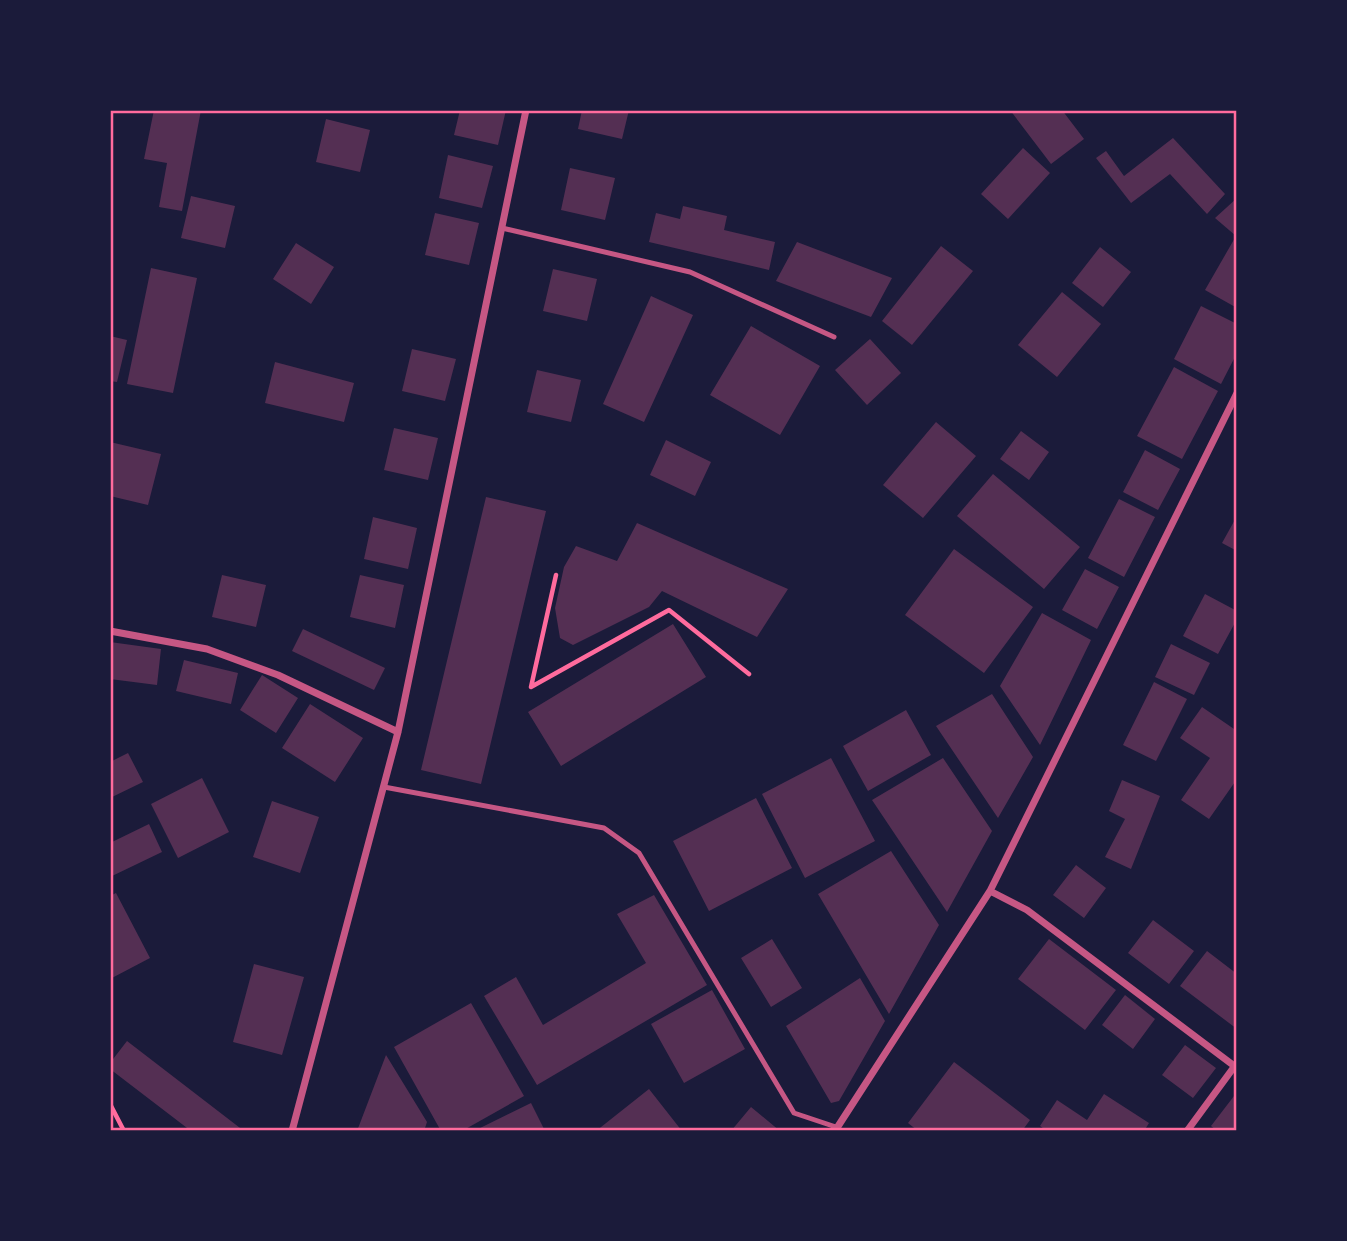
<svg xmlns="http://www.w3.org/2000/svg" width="1347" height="1241" viewBox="0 0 1347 1241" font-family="Overpass,sans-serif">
	<rect width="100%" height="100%" fill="#1b1b3a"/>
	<path fill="#542f53" d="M154,110H201L182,211L159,207L167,163L144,159Z
		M460,110H506L498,145L454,135Z
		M582,110H629L622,139L578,129Z
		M1010,110H1062L1084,139L1051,164Z
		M326,119L370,130L360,172L316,162Z
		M1173,138L1225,194L1207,214L1170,174L1131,203L1096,158L1106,151L1124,176Z
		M1023,148L1050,173L1008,219L981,194Z
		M448,155L493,166L482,208L439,198Z
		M570,168L615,178L605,220L561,210Z
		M191,196L235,206L225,248L181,238Z
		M1237,198V308L1205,290L1236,236L1215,218Z
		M683,206L727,216L724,230L775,242L769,270L649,242L656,213L680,219Z
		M435,213L479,223L469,265L425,255Z
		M797,242L892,278L871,317L776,281Z
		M296,243L334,267L311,304L273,279Z
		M941,246L973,271L912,345L882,321Z
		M1100,247L1131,272L1103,307L1072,283Z
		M151,268L197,278L173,393L127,384Z
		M553,269L597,279L587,321L543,311Z
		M1062,292L1101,324L1057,377L1018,345Z
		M651,296L693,315L644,422L603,404Z
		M1201,306L1237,324V353L1221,384L1174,359Z
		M751,326L820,366L780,435L710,395Z
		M110,336L127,340L117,382L110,381Z
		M870,339L901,373L867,405L835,370Z
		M412,349L456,359L445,401L402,391Z
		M275,362L354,383L344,422L265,403Z
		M1174,367L1218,391L1182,459L1137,436Z
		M537,370L581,380L571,422L527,412Z
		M936,422L976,456L923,518L883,485Z
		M394,428L438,438L428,480L384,470Z
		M1021,431L1049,452L1029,480L1000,459Z
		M666,440L711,462L695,496L650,475Z
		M110,442L161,454L148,505L110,496Z
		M1145,450L1180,469L1158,510L1123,492Z
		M993,474L1080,547L1044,589L957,516Z
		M486,497L546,511L481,784L421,770Z
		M1119,499L1155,517L1124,577L1088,558Z
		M1237,516V551L1222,543Z
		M373,517L417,528L408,569L364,559Z
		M637,523L788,589L757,637L662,591L649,607L573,645L560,638L555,608L564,567L576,546L617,561Z
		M954,549L1033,607L984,673L905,615Z
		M1085,569L1119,587L1097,629L1062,610Z
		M222,575L266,585L256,627L212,617Z
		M360,575L404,585L395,628L350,617Z
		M1205,594L1237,611V619L1218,654L1183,636Z
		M1042,613L1091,640L1040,745L1000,686Z
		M673,624L706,677L561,766L528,712Z
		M303,629L385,668L374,690L292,651Z
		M110,642L161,649L157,685L110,679Z
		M1171,644L1210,663L1194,695L1155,677Z
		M184,660L238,673L231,704L176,691Z
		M262,675L298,698L276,733L240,710Z
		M1154,682L1187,699L1156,761L1123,745Z
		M992,694L1033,757L998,818L936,726Z
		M310,704L363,738L335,782L282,748Z
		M1202,707L1237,731V779L1209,819L1181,800L1210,758L1180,738Z
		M906,710L931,755L868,791L843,746Z
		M128,753L143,782L110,798V762Z
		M831,758L875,841L805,878L762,794Z
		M943,758L992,831L947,912L872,800Z
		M202,778L229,832L178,858L151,804Z
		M1122,780L1160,796L1131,869L1105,857L1125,819L1109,811Z
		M756,798L792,868L709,911L673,841Z
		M272,801L319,817L300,873L253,857Z
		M149,824L162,852L110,877V843Z
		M891,851L939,925L889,1014L818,894Z
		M1076,865L1106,888L1084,918L1053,895Z
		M116,893L150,958L110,979V896Z
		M654,895L707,985L537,1085L484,996L516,977L543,1025L646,963L617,914Z
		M1153,920L1194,951L1169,984L1128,953Z
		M772,939L802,988L771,1007L741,958Z
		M1049,939L1116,990L1085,1030L1018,979Z
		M1207,951L1237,974V1029L1180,986Z
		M254,964L304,977L282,1055L233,1042Z
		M860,978L885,1021L839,1101L831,1103L786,1026Z
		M712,990L745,1049L684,1083L651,1024Z
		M1125,995L1155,1019L1133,1049L1102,1025Z
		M471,1003L524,1096L462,1131H441L394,1047Z
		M127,1041L244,1131H191L110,1069V1063Z
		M1185,1045L1216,1068L1193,1098L1162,1075Z
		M386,1055L427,1122L424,1131H357Z
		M954,1062L1030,1120L1022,1131H918L908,1123Z
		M649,1089L682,1131H596Z
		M1104,1094L1149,1123L1144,1131H1047L1040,1126L1057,1100L1087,1120Z
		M1234,1096L1237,1098V1131H1217L1211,1126Z
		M531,1103L545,1131H474Z
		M751,1107L780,1131H731Z"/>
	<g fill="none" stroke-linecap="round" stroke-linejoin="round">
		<path stroke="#ff6b9d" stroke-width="4.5" d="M556,575L531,687L669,610L749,674
			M110,1104L124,1131"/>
		<path stroke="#c65784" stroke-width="5" d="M502,228L690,272L834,337
			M384,787L604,828L639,853L794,1113L836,1127"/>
		<path stroke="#c65784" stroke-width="7" d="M110,631L207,649L278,675L398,732
			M990,891L1027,910L1237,1068
			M292,1131L398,732L526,110
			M835,1131L990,891L1237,393
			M1187,1131L1234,1067"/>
	</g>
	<rect width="1347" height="1241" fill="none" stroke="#1b1b3a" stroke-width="224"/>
	<rect x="112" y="112" width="1123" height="1017" fill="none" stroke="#ff6b9d" stroke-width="2.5"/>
</svg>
